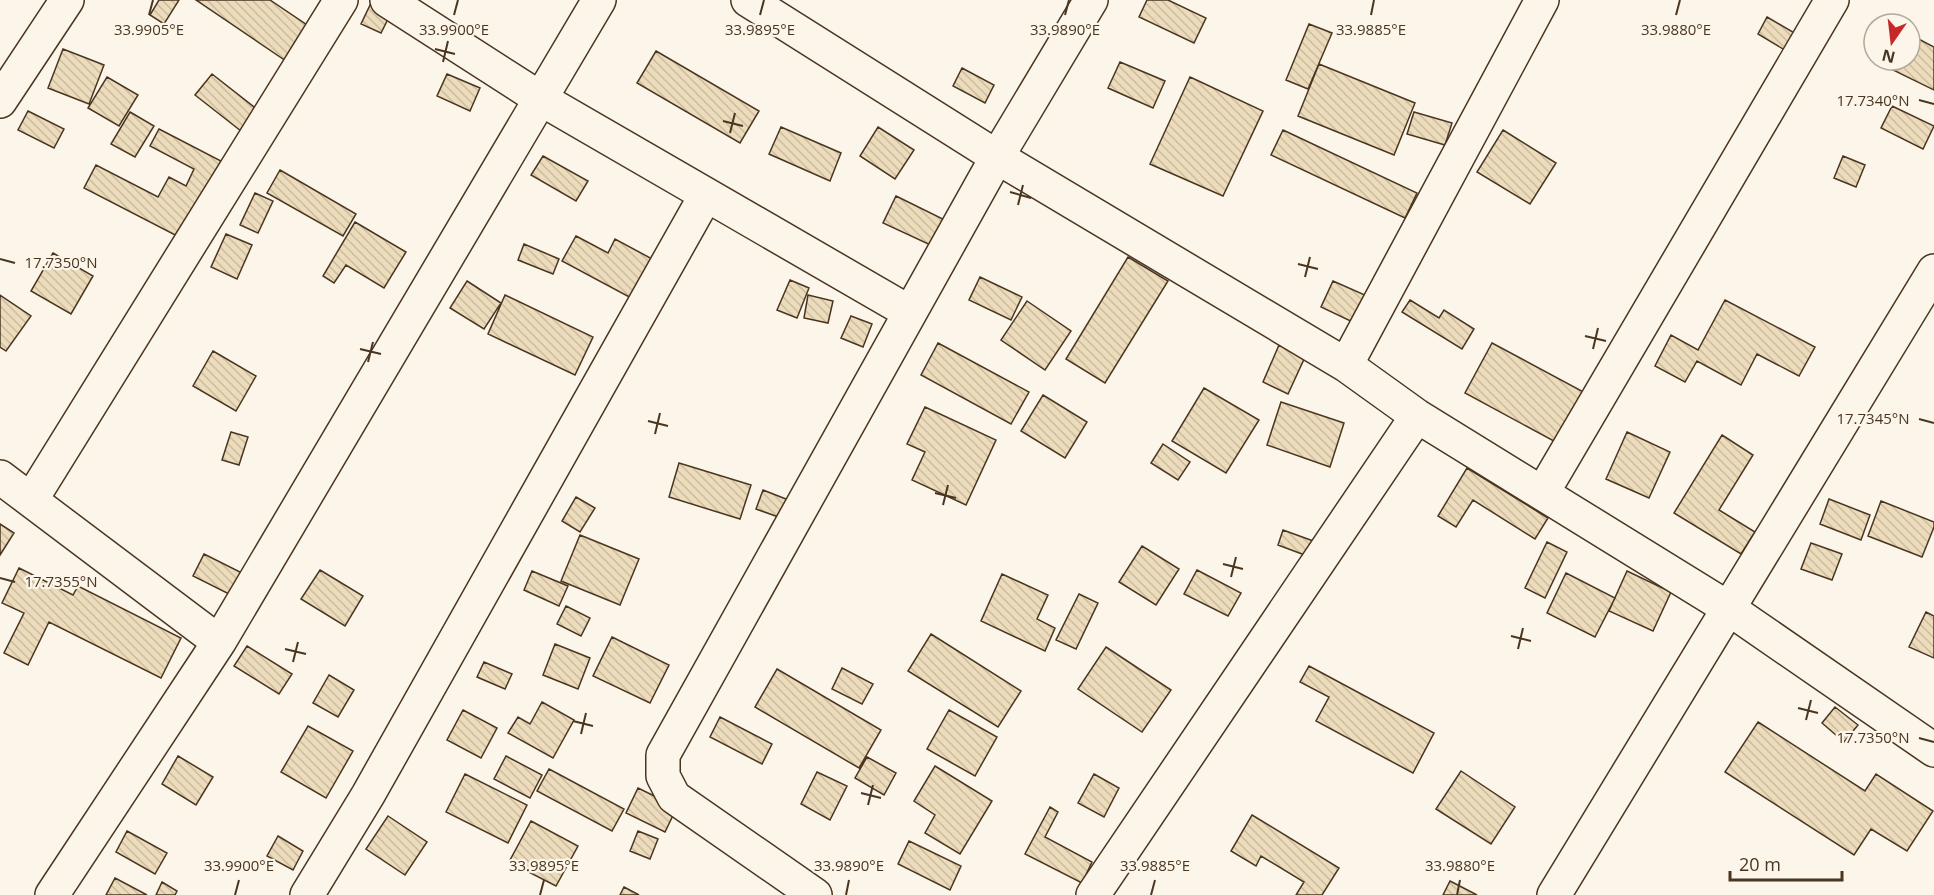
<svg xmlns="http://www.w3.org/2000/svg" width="1934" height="895" viewBox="0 0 1934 895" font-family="'Open Sans',sans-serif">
	<defs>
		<pattern id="building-back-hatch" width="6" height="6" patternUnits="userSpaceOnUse" patternTransform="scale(1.5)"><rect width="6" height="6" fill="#ecdcbc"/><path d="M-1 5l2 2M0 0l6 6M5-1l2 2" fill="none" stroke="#ccbda1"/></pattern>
	</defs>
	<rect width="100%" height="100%" fill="#fbf6e9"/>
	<path fill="url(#building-back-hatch)" stroke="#4a3520" stroke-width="1.5" d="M159,0H179L164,24L150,15Z
		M196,0H270L310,27L286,61Z
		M1147,0H1168L1206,18L1194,43L1139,17Z
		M372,1L392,11L381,33L361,24Z
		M1767,17L1803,38L1793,55L1758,34Z
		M1309,24L1332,33L1308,89L1286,80Z
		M1911,35L1934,47V90L1893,70L1898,60H1910Z
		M63,49L104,65L89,104L48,88Z
		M656,51L759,111L740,143L637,83Z
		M1120,62L1165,81L1153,108L1108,88Z
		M1319,64L1415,103L1394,155L1298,116Z
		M962,68L994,85L985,103L953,86Z
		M212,74L258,110L241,131L195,95Z
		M447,74L480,88L470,111L437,96Z
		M107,77L138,95L119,126L88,108Z
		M1190,77L1263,111L1223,196L1150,164Z
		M1892,106L1934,126L1923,149L1881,128Z
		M28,111L64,129L54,148L18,130Z
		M130,112L154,126L135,157L111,144Z
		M1414,112L1452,123L1445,145L1407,134Z
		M781,127L841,153L830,181L769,154Z
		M878,127L914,150L895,179L860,156Z
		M159,129L221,161L181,238L84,188L96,165L158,197L169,177L186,186L194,169L150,146Z
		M1283,130L1417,193L1405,218L1271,155Z
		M1503,130L1556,163L1530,204L1477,172Z
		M543,156L588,181L576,201L531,175Z
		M1843,156L1865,165L1856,187L1834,178Z
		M280,170L356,214L343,236L267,193Z
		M255,193L273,201L258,233L240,225Z
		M896,196L949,222L937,248L883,223Z
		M355,222L406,252L384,288L346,265L334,283L323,276Z
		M226,234L252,245L237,279L211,267Z
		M576,236L608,253L615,239L654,260L633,299L562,261Z
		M524,244L559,259L553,274L518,260Z
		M53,253L93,276L71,314L31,291Z
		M1128,257L1168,281L1105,383L1066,359Z
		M980,277L1022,297L1011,320L969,300Z
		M790,280L809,288L797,318L777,310Z
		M467,281L501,303L484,329L450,308Z
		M1333,281L1374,299L1361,326L1321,307Z
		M0,295L31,316L6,351L0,347Z
		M505,295L593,337L575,375L488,334Z
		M808,295L833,301L828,323L804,318Z
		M1410,300L1439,318L1444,310L1474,329L1462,349L1402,312Z
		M1725,300L1815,347L1799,376L1757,354L1741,385L1697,361L1685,382L1655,366L1671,335L1698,350Z
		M1027,301L1071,331L1045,370L1001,340Z
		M851,316L872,324L863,347L841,338Z
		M938,343L1029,392L1011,424L921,375Z
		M1492,343L1591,396L1563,446L1465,393Z
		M1279,345L1305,357L1288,394L1263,382Z
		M213,351L256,376L236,411L193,386Z
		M1204,388L1259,420L1226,473L1172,441Z
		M1043,395L1087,422L1065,458L1021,431Z
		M1281,402L1344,423L1330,467L1267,445Z
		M925,407L996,440L966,505L912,480L925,452L907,444Z
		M231,432L248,437L239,465L222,460Z
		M1627,432L1670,452L1649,498L1606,479Z
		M1722,435L1753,455L1719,510L1755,532L1741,554L1674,513Z
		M1163,444L1190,462L1178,480L1151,463Z
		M679,463L751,485L740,519L669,497Z
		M1467,468L1548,518L1535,539L1473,500L1456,527L1438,516Z
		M763,490L791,501L784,519L756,509Z
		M576,497L595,508L580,532L562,521Z
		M1829,499L1870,515L1861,540L1820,524Z
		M1881,501L1934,522V527L1922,557L1868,536Z
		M0,524L14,533L0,555Z
		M1283,530L1316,542L1310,557L1278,545Z
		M580,535L639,559L620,605L561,581Z
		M1547,542L1567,552L1545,598L1525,588Z
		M1811,543L1842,554L1832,580L1801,569Z
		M1142,546L1179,569L1156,605L1119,582Z
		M204,554L254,579L243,601L193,576Z
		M19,568L73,595L78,586L181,638L161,678L49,622L28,665L4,653L24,613L2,603Z
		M320,570L363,596L345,626L301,599Z
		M1197,570L1241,593L1228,616L1184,594Z
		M532,571L568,586L559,606L524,590Z
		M1627,571L1671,592L1653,631L1609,611Z
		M1566,573L1615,598L1595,637L1547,613Z
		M1002,574L1048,595L1037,619L1055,628L1045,651L981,621Z
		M1079,594L1098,603L1076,649L1056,640Z
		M566,606L590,618L581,636L557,624Z
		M1926,612L1934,616V658L1909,647Z
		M931,634L1021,691L998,727L908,671Z
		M612,637L669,665L650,703L593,676Z
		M555,644L590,658L578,689L543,675Z
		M247,646L292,674L279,694L234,666Z
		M1106,647L1171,690L1142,732L1078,689Z
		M484,662L512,674L505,689L477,677Z
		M1309,666L1434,733L1413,773L1316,721L1329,697L1300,682Z
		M842,668L873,684L862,704L832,689Z
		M777,669L881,730L859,768L755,707Z
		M329,675L354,690L338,717L313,703Z
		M542,702L574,720L553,758L508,733L518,717L530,724Z
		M1835,707L1858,725L1844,742L1822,723Z
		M463,710L497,728L481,758L447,740Z
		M949,710L997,737L975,776L927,749Z
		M720,717L772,744L762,764L710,737Z
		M1758,722L1865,791L1876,774L1933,811L1907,851L1871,829L1854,855L1725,772Z
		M308,726L353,751L326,798L281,772Z
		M178,756L213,777L196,805L162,784Z
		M506,756L542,775L530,798L494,779Z
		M867,757L896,773L884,795L855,778Z
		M935,766L992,801L960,854L925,833L935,815L914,801Z
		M549,769L624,809L612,831L537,791Z
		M1461,771L1515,807L1491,844L1436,809Z
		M817,772L847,786L830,820L801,804Z
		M465,774L527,805L508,843L446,812Z
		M1094,774L1119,788L1104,817L1078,803Z
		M638,788L677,807L665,832L626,813Z
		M1050,807L1058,812L1045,837L1092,862L1082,883L1025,854Z
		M1252,815L1339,868L1322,895H1296L1304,882L1261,856L1256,866L1231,851Z
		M388,816L427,842L405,875L366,849Z
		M531,821L578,846L556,886L509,862Z
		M127,831L167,853L155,874L116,852Z
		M638,831L658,839L650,859L630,851Z
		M278,836L303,851L293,870L267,856Z
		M909,841L961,866L950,890L898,864Z
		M115,878L147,895H106Z
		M1450,881L1477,895H1443Z
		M162,882L177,891L175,895H156Z
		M624,887L639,895H620Z"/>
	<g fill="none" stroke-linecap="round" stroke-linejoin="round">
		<g stroke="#4a3520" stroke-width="36">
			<path id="minor" d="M387,0L541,99L909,312
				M748,0L997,157L1346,365L1417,416L1728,608L1934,750
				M0,101L67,0
				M1346,365L1542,0
				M0,477L219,642
				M1543,492L1832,0
				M31,500L341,0
				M52,895L219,642L599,0
				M307,895L368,795L706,195
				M815,895L674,797L663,776V755L997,157L1091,0
				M1093,895L1417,416
				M1554,895L1934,271"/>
		</g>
		<use href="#minor" stroke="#fbf6e9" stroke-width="33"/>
	</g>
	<path fill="none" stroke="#4a3520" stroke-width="2" d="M149,15L153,0M454,15L458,0M760,15L764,0M1065,15L1069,0M1371,15L1374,0M1676,15L1680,0M435,49L455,54M443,62L448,41M1919,100L1934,104M723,121L743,126M730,133L735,113M1010,192L1031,198M1018,205L1023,185M0,259L15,263M1298,264L1318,269M1305,277L1310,257M1585,336L1606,341M360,349L381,354M1593,349L1598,328M368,362L373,342M1919,419L1934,423M648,421L668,426M655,434L660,413M935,493L956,498M943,505L948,485M1223,564L1243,569M1231,577L1236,557M0,578L15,582M1511,636L1531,641M285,649L306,654M1518,649L1523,628M293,662L298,642M1798,708L1818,713M1806,720L1811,700M573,721L593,726M581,734L586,713M1919,738L1934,742M861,793L881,798M868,805L873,785M235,895L239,880M540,895L544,880M846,895L849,880M1151,895L1155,880M1457,895L1460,880"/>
	<g font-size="15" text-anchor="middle" fill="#4a3520" stroke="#fbf6e9" stroke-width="4.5" stroke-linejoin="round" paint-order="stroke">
		<text x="149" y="35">33.9905°E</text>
		<text x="454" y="35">33.9900°E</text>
		<text x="760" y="35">33.9895°E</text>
		<text x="1065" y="35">33.9890°E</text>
		<text x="1371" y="35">33.9885°E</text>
		<text x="1676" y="35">33.9880°E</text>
		<text x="1873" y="106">17.7340°N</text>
		<text x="61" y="268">17.7350°N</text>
		<text x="1873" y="424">17.7345°N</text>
		<text x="61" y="587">17.7355°N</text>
		<text x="1873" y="743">17.7350°N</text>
		<text x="239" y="871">33.9900°E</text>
		<text x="544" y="871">33.9895°E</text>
		<text x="849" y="871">33.9890°E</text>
		<text x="1155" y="871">33.9885°E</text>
		<text x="1460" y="871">33.9880°E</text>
	</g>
	<g transform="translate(1892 42) rotate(194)"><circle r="28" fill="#fbf6e9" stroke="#b4a999" stroke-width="1.5"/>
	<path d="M0-4.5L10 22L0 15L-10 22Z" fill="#c62828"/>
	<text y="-9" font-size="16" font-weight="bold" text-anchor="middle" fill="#4a3520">N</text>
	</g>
	<path d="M1730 871v9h112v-9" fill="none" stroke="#4a3520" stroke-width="3"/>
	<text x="1739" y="871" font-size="18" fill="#4a3520" stroke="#fbf6e9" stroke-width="4.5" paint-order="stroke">20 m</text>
</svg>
